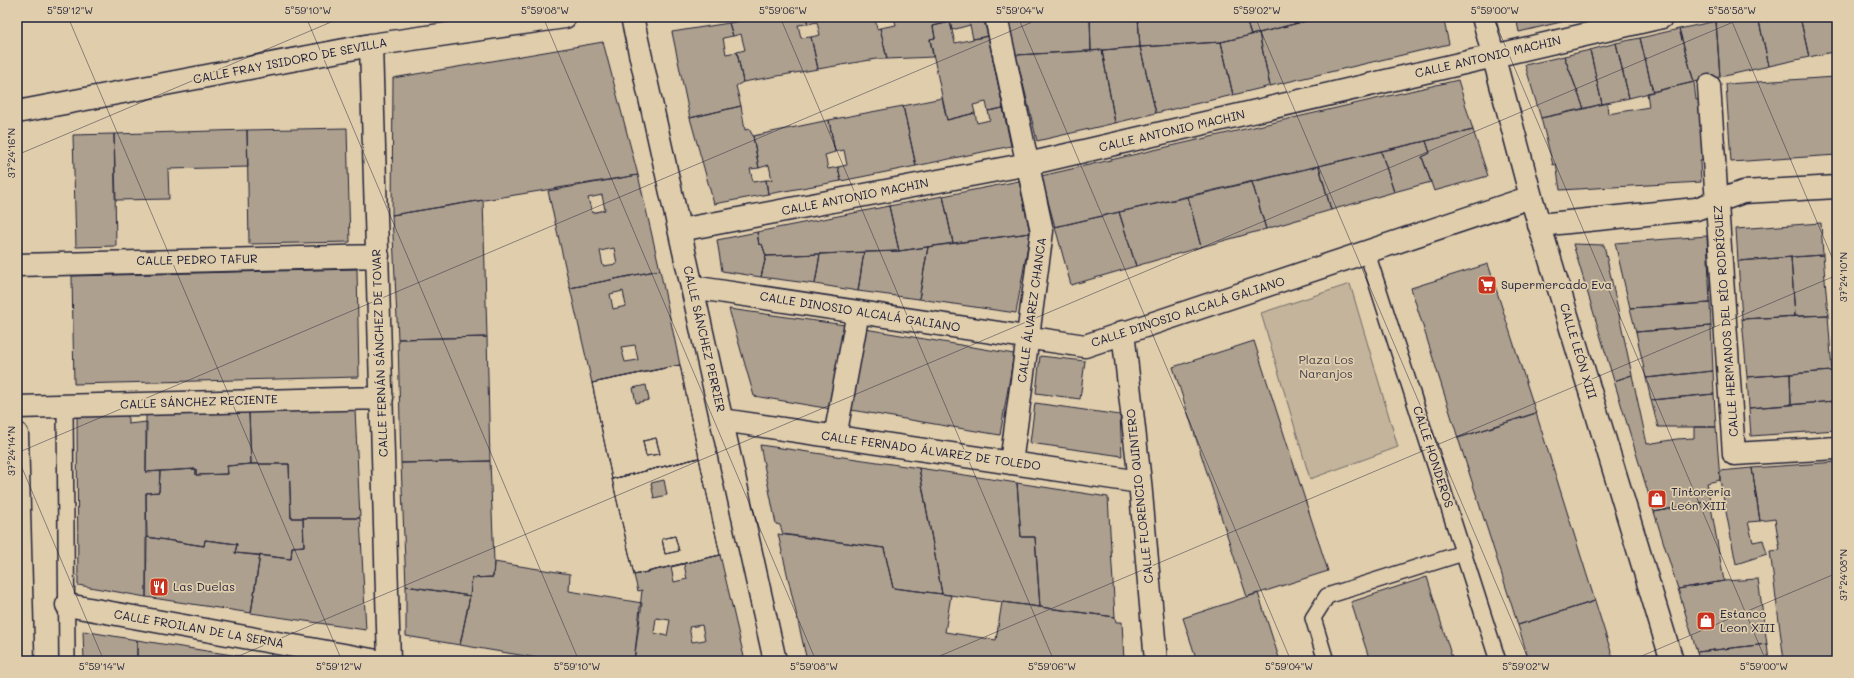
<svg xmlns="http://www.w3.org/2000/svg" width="1854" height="678" viewBox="0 0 1854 678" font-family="Mali,sans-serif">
	<rect width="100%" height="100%" fill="#dfcdab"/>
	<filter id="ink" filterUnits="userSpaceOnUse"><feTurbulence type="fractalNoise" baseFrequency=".025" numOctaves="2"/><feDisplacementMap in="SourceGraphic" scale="8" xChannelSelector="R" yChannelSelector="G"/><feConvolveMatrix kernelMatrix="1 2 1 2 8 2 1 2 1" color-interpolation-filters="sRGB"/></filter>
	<g filter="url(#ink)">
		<path fill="#c3b49b" stroke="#726b6b" d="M1350,284L1398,447L1310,479L1261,313Z"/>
		<path fill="#ada08e" stroke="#22223b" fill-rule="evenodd" d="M762,17H806L808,24L798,25L801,38L811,37L818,69L743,82L737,52L745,50L741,34L733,36L729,23Z
			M806,17H875L877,29L880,28L887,59H876L818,69L811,37L820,35L817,22L808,24Z
			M894,17H983L988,36L973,39L970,25L952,30L950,22L933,26L935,38L930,39L933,57L887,59L880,28L896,25Z
			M1007,17H1090L1091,51L1016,55Z
			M1090,17H1138L1140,47L1091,51Z
			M1138,17H1245L1251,35L1221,42L1140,47Z
			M1245,17H1296L1298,23L1251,35Z
			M1296,17H1322L1298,23Z
			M1322,17H1443L1449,44L1270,86L1259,33Z
			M1516,17H1582L1519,32Z
			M1731,17H1758L1769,66L1720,77L1716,21Z
			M1758,17H1800L1809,57L1769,66Z
			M1800,17H1837V51L1809,57Z
			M1716,21L1720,77L1694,82L1679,29Z
			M950,22L955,43L988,36L1003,108L988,111L986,102L973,105L975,113L947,120L930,39L935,38L933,26Z
			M729,23L733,36L723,38L726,54L737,52L743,82L736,86L741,106L690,118L672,32Z
			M1679,29L1694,82L1653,92L1640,38Z
			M1259,33L1270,86L1233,95L1221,42Z
			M1640,38L1653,92L1629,98L1616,43Z
			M603,42L638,175L392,215L393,78Z
			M1221,42L1233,95L1156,113L1140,47Z
			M1616,43L1629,98L1602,104L1590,50Z
			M1140,47L1156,113L1115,123L1102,50Z
			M1102,50L1115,123L1037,141L1016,55Z
			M1590,50L1602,104L1584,109L1564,56Z
			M1564,56L1584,109L1541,118L1525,65Z
			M1836,77L1837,155L1731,162L1726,84Z
			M1458,80L1473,130L1055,227L1041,176Z
			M1694,82L1696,100L1700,99L1705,160L1700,161L1701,182L1560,190L1556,164L1553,165L1541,118L1607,103L1608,114L1649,107L1647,93Z
			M942,98L947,120L975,113L977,123L990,120L988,111L1003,108L1011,146L916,166L903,106Z
			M741,106L745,130L749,129L753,136L759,168L750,169L753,182L766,180L768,194L714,204L690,118Z
			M903,106L916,166L841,181L838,167L847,165L844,150L835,152L829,120Z
			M829,120L835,152L825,155L828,169L838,167L841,181L768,194L766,180H772L769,165L759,168L753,136Z
			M347,128L350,242L249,244L247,130Z
			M247,130L248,167L168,169L169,199L116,200L114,134Z
			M1473,130L1488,176L1434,191L1422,157L1430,153L1426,141Z
			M114,134L116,246L76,247L73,135Z
			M1426,141L1430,153L1422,157L1431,182L1394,192L1381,151Z
			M1381,151L1394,192L1331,210L1319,166Z
			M1319,166L1331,210L1266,229L1252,182Z
			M638,175L660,270L570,288L548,191ZM602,195L605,210L592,213L588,198ZM614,248L617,264L603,266L600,251Z
			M1019,181L1030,233L953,243L943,196Z
			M1252,182L1266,229L1201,247L1188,197Z
			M943,196L953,243L899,251L889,206Z
			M1188,197L1201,247L1136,266L1119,212Z
			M483,200L487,337L398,339L392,215Z
			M889,206L899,251L766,256L762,244L759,245L757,232Z
			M1119,212L1136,266L1071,285L1055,227Z
			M1821,223L1823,255L1738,261L1736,229Z
			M757,232L759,245L762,244L766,256L761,277L722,271L717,240Z
			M1030,233L1016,313L919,299L928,247Z
			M1707,236L1710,303L1630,308L1615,243Z
			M1573,244L1604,245L1632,375L1614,381Z
			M928,247L919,299L858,291L864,252L899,251Z
			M864,252L858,291L815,284L820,254Z
			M820,254L815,284L761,277L766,256Z
			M1823,255L1828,315L1795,316L1791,257Z
			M1791,257L1795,316L1742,319L1738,261Z
			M1488,264L1536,413L1458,438L1411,288Z
			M357,269L359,377L74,384L72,276Z
			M660,270L680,365L592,383L570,288ZM623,291L626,306L613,309L610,294ZM635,345L638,360L625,362L621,347Z
			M1710,303L1711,326L1636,332L1630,308Z
			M729,309L845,325L831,409L754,396Z
			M1828,315L1832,371L1747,377L1742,319Z
			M1711,326L1713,371L1646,378L1636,332Z
			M865,329L1014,354L1000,435L851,410Z
			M487,337L490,461L401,463L398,339Z
			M1254,341L1328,571L1247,597L1173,367Z
			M1040,356L1085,361L1080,399L1036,393Z
			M680,365L699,458L612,479L592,383ZM646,385L649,400L636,403L633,388ZM656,438L660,454L646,456L643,441Z
			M680,365L699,458L612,479L592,383ZM656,438L660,454L646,456L643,441Z
			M1713,371L1714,394L1651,400L1646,378Z
			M1832,371L1834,401L1791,405L1790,374Z
			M1790,374L1791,405L1749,408L1747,377Z
			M1632,375L1647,444L1677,439L1694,438V427H1716L1720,480L1707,483L1710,501L1654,512L1614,381Z
			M1714,394L1716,427H1658L1651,400Z
			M1834,401L1836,430L1751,436L1749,408Z
			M1035,403L1120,415L1122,456L1030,443Z
			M355,409L360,518H291L289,464H251L249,412Z
			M249,412L251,464L227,466L228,474L196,475V469L146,472V414Z
			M1536,413L1595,601L1518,625L1458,438Z
			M77,415H128V424L147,422L146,472L160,471L159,492L146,493V597L78,585Z
			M760,445L919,468L942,594L893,588L884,548L783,534L780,525L776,524Z
			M699,458L720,555L634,575L612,479ZM664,480L667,495L654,498L651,483ZM675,536L679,551L665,554L662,539Z
			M699,458L720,555L634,575L612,479ZM675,536L679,551L665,554L662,539Z
			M490,461L494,562L493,577L472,578L470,596L406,586L401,463Z
			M1837,462V661H1784L1770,551L1780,550L1775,519L1760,521L1752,468Z
			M251,464H289L291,518H303L304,546L292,547L291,559L235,553L237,544L205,540L204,546L147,537L146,493L159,492L160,471L196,469V475L228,474L227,466Z
			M919,468L1017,483L1021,537H1035L1040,607L942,594Z
			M1752,468L1760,521L1748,522L1753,542L1763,540L1767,554L1736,564L1720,480V471Z
			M1017,483L1108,497L1115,617L1040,607L1035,537H1021Z
			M1710,501L1724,581L1678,589L1654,512Z
			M303,518H360L366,630L251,613L260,555L291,559L292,547L304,546Z
			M778,534L884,548L893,588L951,595L945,632L996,640L1002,602L1115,617L1116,622H1122L1124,661H807Z
			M147,537L204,546L205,540L237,544L235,553L260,555L251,613L146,597Z
			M720,555L745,661H634L642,590L638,591L634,575ZM684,564L687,579L674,582L671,567ZM656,618L670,620L667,636L654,633ZM702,625L705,640L692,642L689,627Z
			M494,562L570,574L569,591L642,603L634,661H555L460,645L470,596L472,578L493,577Z
			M1427,577L1453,661H1370L1351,602Z
			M1758,579L1767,644L1697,652L1678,589L1724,581Z
			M406,586L470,596L460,645L406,636Z
			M1258,593L1280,661H1197L1183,618Z
			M1595,601L1614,661H1529L1518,625Z
			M83,631L137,640V661H84Z
			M137,640L270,661H137Z
			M1767,644L1769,661H1699L1697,652Z"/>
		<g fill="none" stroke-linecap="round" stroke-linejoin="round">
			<g stroke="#22223b" stroke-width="18">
				<path id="service" d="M1367,253L1498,661
					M65,406L67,661
					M1326,661L1313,618L1327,596L1463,553"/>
			</g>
			<g stroke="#22223b" stroke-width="25">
				<path id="pedestrian" d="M680,230L1028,164"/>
			</g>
			<g stroke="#22223b" stroke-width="25">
				<path id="minor" d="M632,17L775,661
					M996,17L1042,231L1011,463
					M1483,17L1531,197L1672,661
					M371,45L389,661
					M1709,86L1734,454L1837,448
					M17,112L371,45L565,17
					M1028,164L1662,17
					M1539,225L1696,209L1743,192L1837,187
					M17,265L378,256
					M692,287L1085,346L1531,197
					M1123,332L1140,482L1156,661
					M17,407L382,398
					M722,420L1140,482
					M835,437L858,312
					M67,605L377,661"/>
			</g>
			<g stroke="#22223b" stroke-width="25">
				<path id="primary" d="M17,434L23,661"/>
			</g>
			<use href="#service" stroke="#dfcdab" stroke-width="15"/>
			<use href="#pedestrian" stroke="#dfcdab" stroke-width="22"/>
			<use href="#minor" stroke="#dfcdab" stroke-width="22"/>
			<use href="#primary" stroke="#dfcdab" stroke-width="22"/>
		</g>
	</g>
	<path fill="none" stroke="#22223b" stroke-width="1" stroke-opacity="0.45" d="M68,17L342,661M306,17L579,661M543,17L816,661M780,17L1054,661M1018,17L1291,661M1255,17L1529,661M1493,17L1766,661M1730,17L1837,269M17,155L343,17M17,453L1044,17M17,456L104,661M227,661L1745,17M928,661L1837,275M1630,661L1837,573"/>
	<defs>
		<g id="supermarket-square" transform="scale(1)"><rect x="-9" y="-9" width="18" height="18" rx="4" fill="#c8321e" stroke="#dfcdab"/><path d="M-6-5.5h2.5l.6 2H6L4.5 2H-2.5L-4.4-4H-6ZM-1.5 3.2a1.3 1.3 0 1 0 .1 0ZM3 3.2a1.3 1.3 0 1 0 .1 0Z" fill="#fff"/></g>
		<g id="shop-square" transform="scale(1)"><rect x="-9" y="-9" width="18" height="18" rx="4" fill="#c8321e" stroke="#dfcdab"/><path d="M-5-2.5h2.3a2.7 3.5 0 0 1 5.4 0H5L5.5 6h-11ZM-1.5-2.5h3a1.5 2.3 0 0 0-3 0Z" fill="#fff"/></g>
		<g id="restaurant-square" transform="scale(1)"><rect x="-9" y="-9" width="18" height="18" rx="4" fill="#c8321e" stroke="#dfcdab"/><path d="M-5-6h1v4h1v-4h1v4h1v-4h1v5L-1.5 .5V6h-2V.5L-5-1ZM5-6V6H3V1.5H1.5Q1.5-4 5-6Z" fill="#fff"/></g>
	</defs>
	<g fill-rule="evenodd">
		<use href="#supermarket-square" x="1487" y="285"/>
		<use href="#shop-square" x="1657" y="499"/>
		<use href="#restaurant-square" x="159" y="587"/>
		<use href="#shop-square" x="1706" y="621"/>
	</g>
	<g text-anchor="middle" stroke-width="3.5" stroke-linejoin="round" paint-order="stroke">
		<g font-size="12" fill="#22223b" stroke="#dfcdab">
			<text transform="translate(1488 57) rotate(-13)" y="4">CALLE ANTONIO MACHIN</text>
			<text transform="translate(290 61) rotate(-11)" y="4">CALLE FRAY ISIDORO DE SEVILLA</text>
			<text transform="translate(1172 131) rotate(-13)" y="4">CALLE ANTONIO MACHIN</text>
			<text transform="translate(855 197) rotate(-11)" y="4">CALLE ANTONIO MACHIN</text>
			<text transform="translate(197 260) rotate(-1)" y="4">CALLE PEDRO TAFUR</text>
			<text transform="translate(1032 310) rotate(-82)" y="4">CALLE ÁLVAREZ CHANCA</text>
			<text transform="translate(860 312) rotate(9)" y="4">CALLE DINOSIO ALCALÁ GALIANO</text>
			<text transform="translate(1188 312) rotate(-18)" y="4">CALLE DINOSIO ALCALÁ GALIANO</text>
			<text transform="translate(1726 321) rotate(-94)" y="4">CALLE HERMANOS DEL RÍO RODRÍGUEZ</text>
			<text transform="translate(704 339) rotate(77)" y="4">CALLE SÁNCHEZ PERRIER</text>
			<text transform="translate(1578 351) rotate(73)" y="4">CALLE LEÓN XIII</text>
			<text transform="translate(380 353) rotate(-92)" y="4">CALLE FERNÁN SÁNCHEZ DE TOVAR</text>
			<text transform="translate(199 402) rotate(-2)" y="4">CALLE SÁNCHEZ RECIENTE</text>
			<text transform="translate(931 451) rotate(8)" y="4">CALLE FERNADO ÁLVAREZ DE TOLEDO</text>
			<text transform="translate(1433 457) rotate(72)" y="4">CALLE HONDEROS</text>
			<text transform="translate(1140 496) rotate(-96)" y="4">CALLE FLORENCIO QUINTERO</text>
			<text transform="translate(199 629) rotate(10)" y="4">CALLE FROILAN DE LA SERNA</text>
		</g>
		<g font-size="12" fill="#22223b" stroke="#dfcdab" text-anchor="start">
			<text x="1501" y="289">Supermercado Eva</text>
			<text x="1671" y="496">Tintoreria<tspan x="1671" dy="14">León XIII</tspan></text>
			<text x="173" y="591">Las Duelas</text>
			<text x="1720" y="618">Estanco<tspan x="1720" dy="14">Leon XIII</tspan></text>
		</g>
		<g font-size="12" fill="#423f4e" stroke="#dfcdab">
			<text x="1326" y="364">Plaza Los<tspan x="1326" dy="14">Naranjos</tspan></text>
		</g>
	</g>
	<rect width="1854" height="678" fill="none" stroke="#dfcdab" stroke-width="44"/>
	<rect x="22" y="22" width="1810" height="634" fill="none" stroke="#22223b" stroke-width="1.5"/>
	<g font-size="10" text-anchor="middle" fill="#22223b">
		<text x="70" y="14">5°59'12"W</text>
		<text x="308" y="14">5°59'10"W</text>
		<text x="545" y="14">5°59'08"W</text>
		<text x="783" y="14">5°59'06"W</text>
		<text x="1020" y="14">5°59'04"W</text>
		<text x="1257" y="14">5°59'02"W</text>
		<text x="1495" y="14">5°59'00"W</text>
		<text x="1732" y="14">5°58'58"W</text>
		<text transform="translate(11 153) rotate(-90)" y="4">37°24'16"N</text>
		<text transform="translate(1843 277) rotate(-90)" y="4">37°24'10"N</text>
		<text transform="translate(11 451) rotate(-90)" y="4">37°24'14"N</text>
		<text transform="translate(1843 575) rotate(-90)" y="4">37°24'08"N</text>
		<text x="102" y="670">5°59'14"W</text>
		<text x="339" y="670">5°59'12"W</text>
		<text x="577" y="670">5°59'10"W</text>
		<text x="814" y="670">5°59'08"W</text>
		<text x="1052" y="670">5°59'06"W</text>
		<text x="1289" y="670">5°59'04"W</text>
		<text x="1526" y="670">5°59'02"W</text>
		<text x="1764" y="670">5°59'00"W</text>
	</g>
</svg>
